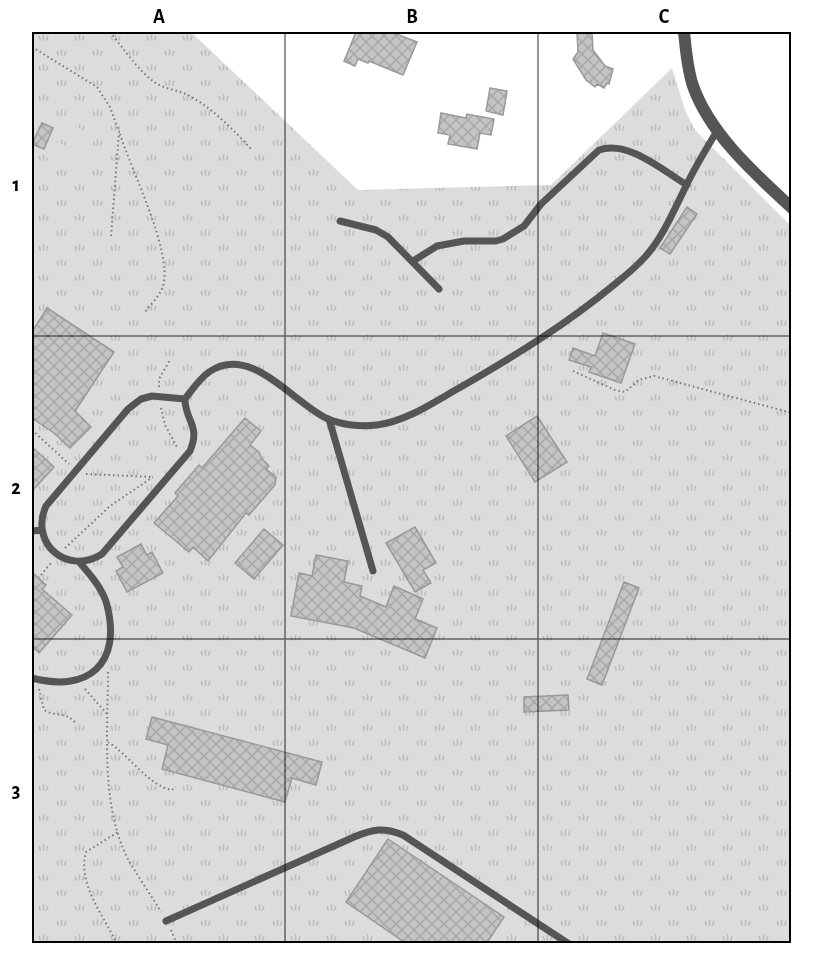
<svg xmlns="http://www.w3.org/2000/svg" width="823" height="975" viewBox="0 0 823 975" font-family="'Alegreya Sans',sans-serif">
	<defs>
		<pattern id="grass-tufts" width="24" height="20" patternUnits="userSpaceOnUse" patternTransform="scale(1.5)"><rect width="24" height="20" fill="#dcdcdc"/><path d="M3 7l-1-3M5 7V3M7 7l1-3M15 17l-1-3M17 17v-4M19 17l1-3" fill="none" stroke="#bbb"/></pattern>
		<pattern id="building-cross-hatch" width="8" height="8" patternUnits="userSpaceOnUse" patternTransform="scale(1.5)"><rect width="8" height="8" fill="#c4c4c4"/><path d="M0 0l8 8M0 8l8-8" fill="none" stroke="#a7a7a7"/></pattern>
	</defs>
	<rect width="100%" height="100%" fill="#fff"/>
	<path fill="url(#grass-tufts)" d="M32,32H191L358,190L551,185L672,68L685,110L695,130L791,226V943H32Z"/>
	<path fill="#dcdcdc" d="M63,121L96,136L89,152L56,137Z
		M54,141L89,157L81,173L46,157Z"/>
	<path fill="url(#building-cross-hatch)" stroke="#999" stroke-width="1.5" d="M356,32H391L417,42L403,75L369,61L368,63L358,59L355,66L344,61Z
		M577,32H592L593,50L605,66L613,69L609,84L607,83L604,88L597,84L595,87L586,80L573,59L578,52Z
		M490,88L507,91L503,115L486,111Z
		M441,113L466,118L467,114L494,119L491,135L480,133L477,149L448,144L450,135L438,133Z
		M42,123L53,128L44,149L32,144Z
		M687,207L697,214L670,254L660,248Z
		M47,308L114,352L75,411L91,427L70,448L54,433L32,418V332Z
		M603,333L635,344L621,383L589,372L591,367L569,360L573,348L595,356Z
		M537,416L567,462L535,482L506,436Z
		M245,418L261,431L250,445L259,452L262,459L269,466L266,469L276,477L275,485L249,515L246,513L208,561L193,547L189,552L154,523L178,496L175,493L199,465L202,468Z
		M32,447L54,467L32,491Z
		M415,527L436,563L423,570L431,583L415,592L386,543Z
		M264,529L283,545L254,579L235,563Z
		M141,544L147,555L152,552L163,573L127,592L116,571L123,567L117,557Z
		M316,555L348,561L344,582L362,586L360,596L386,607L394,586L423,599L415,619L437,628L425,658L354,628L291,616L299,573L312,576Z
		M32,572L46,585L42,589L72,615L39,653L32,646Z
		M624,582L639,588L602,685L587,679Z
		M568,695L569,710L524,712V697Z
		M152,717L322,762L316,785L292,778L285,802L162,769L168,745L146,739Z
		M388,839L504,917L486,944H407L346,902Z"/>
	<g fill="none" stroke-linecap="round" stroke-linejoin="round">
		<path stroke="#777" stroke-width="2" stroke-dasharray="1.5 3" stroke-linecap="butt" d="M110,32C124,49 138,71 157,84C166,89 178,90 188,95C212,108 233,129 251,149
			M32,47L97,87L110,107L119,132L111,237
			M120,134C131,170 173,252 163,286C160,296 151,304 145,312
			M573,371L615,390L625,392L639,380L654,376L792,413
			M159,387V379L170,360
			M161,408L165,425L178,449
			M32,430L69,464
			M86,474L153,477
			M65,548L110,506L153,477
			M41,575L51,563
			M108,672C108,732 100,807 129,861C139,878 151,895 161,912
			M39,689L44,710C55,717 68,711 76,724
			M85,689L108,715
			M108,742C128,754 150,787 172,790L176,787
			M171,930L177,944
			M117,944C104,916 77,884 86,852L118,832"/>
		<path stroke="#555" stroke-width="7" d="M340,221L376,230L388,237L439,289
			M413,261L437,246L464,241H496L503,239L524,226L541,204L599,150C628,140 662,170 687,185
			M152,396L185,399C185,421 201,425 190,451L102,554C68,576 29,544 46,506L128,409L141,399Z
			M185,399C192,390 199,379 209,372C251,343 293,403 328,419C342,425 361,427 377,425C407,421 434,402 459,388C513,357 567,324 615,284C625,276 636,267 645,257C663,237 674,210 686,186C695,167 706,149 717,131
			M329,419L373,571
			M32,531L42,530
			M32,678C88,693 122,664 107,605C103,589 90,574 79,562
			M166,921L354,837C373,829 384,827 403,835L569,944"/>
		<path stroke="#555" stroke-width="12" d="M684,32C686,50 687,68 693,86C710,134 755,174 792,208"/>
	</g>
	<path fill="none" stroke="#000" stroke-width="1.5" stroke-opacity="0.55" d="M285,32V944M538,32V944M32,336H792M32,639H792"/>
	<rect width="823" height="975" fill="none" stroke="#ffffff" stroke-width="66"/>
	<rect x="33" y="33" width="757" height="909" fill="none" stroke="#000" stroke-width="2"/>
	<g font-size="20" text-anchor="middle" font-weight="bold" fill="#000">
		<text x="159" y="23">A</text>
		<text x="412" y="23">B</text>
		<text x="664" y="23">C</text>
		<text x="16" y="191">1</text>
		<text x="16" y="494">2</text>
		<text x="16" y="797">3</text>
	</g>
</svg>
